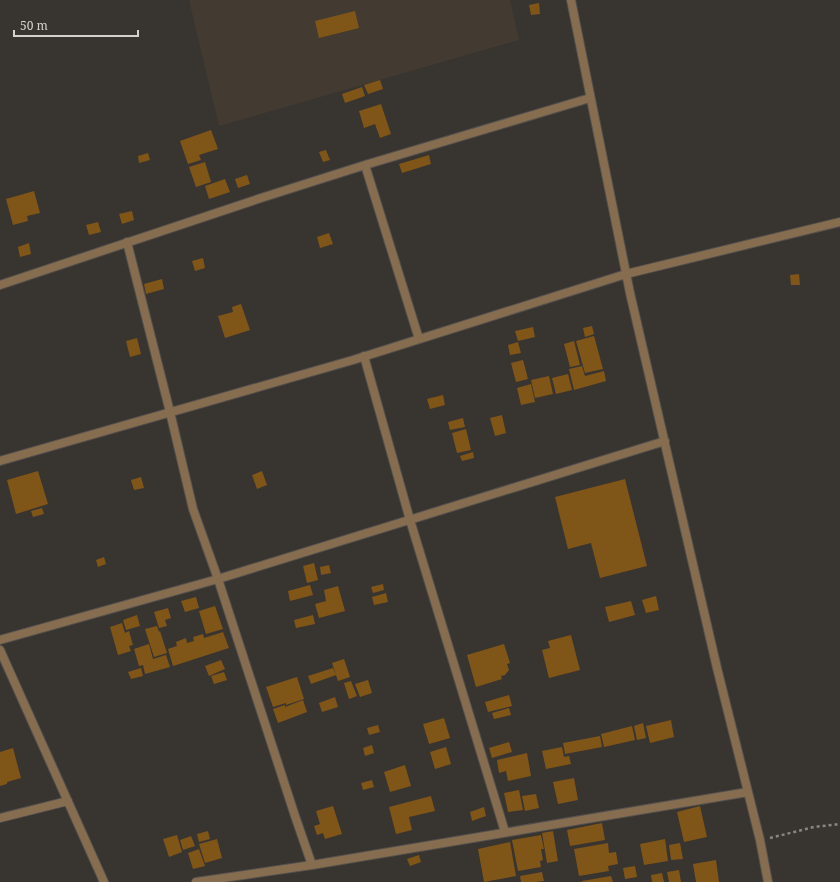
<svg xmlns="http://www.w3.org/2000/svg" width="840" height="882" viewBox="0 0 840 882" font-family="'Noto Serif',serif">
	<rect width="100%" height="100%" fill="#383430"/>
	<path fill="#433b32" d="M189,0H510L519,40L219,126Z"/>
	<path fill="#805518" d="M539,3L540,14L531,15L529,5Z
		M355,11L359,28L319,38L315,21Z
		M380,80L383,89L368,94L364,85Z
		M362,87L365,96L345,103L342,94Z
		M381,104L391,134L380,138L375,124L364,128L359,111Z
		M211,130L218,149L199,155L201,160L188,164L180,141Z
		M326,150L330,160L323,162L319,152Z
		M148,153L150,160L139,163L138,156Z
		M429,155L431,164L402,173L399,164Z
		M205,162L211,182L196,187L189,167Z
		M247,175L250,184L238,188L235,179Z
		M225,179L230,192L209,199L205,186Z
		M34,191L40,213L27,216L28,221L13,225L6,199Z
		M132,211L134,220L122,224L119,214Z
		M98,222L101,232L89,235L86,225Z
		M329,233L333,244L320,248L317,237Z
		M29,243L31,254L20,257L18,247Z
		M203,258L205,268L195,271L192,261Z
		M799,274L800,285H791L790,275Z
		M162,279L164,289L146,294L144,284Z
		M241,304L250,330L225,338L218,316L233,312L232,307Z
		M592,326L594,334L585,337L583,328Z
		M533,327L535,337L518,341L515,331Z
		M594,336L603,369L585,373L576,341Z
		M137,338L141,354L130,357L126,341Z
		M574,341L580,365L570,367L564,344Z
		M518,342L521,353L510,355L508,345Z
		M523,360L528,379L516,382L511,363Z
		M582,366L585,376L604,371L606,381L574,390L569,369Z
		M568,374L572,390L556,394L552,378Z
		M549,376L553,394L535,398L531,380Z
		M531,384L535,402L521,405L517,388Z
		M443,395L445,405L430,409L427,399Z
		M502,415L506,433L495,436L490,418Z
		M463,418L465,427L450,430L448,422Z
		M466,429L471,450L457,453L452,433Z
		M473,452L474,458L462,461L460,456Z
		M38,471L48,504L16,514L7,480Z
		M262,471L267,485L257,489L252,475Z
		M141,477L144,488L134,490L131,480Z
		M625,479L647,566L600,578L591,543L568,549L555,497Z
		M42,508L44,514L33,517L31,511Z
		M104,557L106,564L98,567L96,560Z
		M314,563L318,580L307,583L303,566Z
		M329,565L331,573L321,575L320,567Z
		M383,584L384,590L373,593L371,587Z
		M310,585L313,595L290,601L288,591Z
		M338,586L345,611L319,618L315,604L326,601L324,590Z
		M386,593L388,602L374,605L372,597Z
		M656,596L659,610L646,613L642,600Z
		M196,597L199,608L185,612L181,601Z
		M631,601L635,615L609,622L605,607Z
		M215,606L223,629L206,634L199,611Z
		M168,608L171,618L165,620L167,626L159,628L154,612Z
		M137,615L140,626L126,630L123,620Z
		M313,615L315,624L296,628L294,620Z
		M122,623L125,633L129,631L133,645L129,646L131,651L118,655L110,627Z
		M157,626L159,632L160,631L167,653L154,657L145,629Z
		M223,632L229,648L173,666L168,649L177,646L176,642L186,638L187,643L194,641L193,637L203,634L204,638Z
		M571,635L580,670L549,678L542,650L550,648L548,641Z
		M149,644L153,659L166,655L170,667L145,674L143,665L139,666L134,649Z
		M504,644L510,663L507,664L509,670L505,675L501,676L502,679L476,687L467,655Z
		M344,659L350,677L338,681L332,663Z
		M221,660L225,669L209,676L205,666Z
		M141,668L143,676L131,679L128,672Z
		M333,668L336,675L311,684L308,676Z
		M224,672L227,680L214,684L211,676Z
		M297,677L304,699L286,705V703L273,707L266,687Z
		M368,680L372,693L360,697L355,684Z
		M351,681L357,696L349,699L344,683Z
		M509,695L512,706L488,712L485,702Z
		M335,697L338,707L322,712L319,703Z
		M303,700L307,712L278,723L273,709L285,705V707Z
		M509,708L511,715L494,719L492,713Z
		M444,718L450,738L429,744L423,724Z
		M671,720L674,737L650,743L646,726Z
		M643,723L646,738L637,740L634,726Z
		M378,725L380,732L369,735L367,728Z
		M632,726L635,740L604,747L601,734Z
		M600,736L602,747L565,754L563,743Z
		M509,742L512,752L492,758L489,748Z
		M372,745L374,753L365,756L363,748Z
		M446,747L451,764L435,769L430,752Z
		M562,747L564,757L569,756L571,764L546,769L542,751Z
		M13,748L21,778L7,782V784L0,786V752Z
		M527,753L531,776L508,781L506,771L499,773L497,760Z
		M405,765L411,786L390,792L384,772Z
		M574,778L578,800L558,804L553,782Z
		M372,780L374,787L363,790L361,783Z
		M519,790L523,810L508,812L504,793Z
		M536,794L539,808L525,811L522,796Z
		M431,796L435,811L409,817L412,830L396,834L389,807Z
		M333,806L342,834L325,839L323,833L317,835L314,826L320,824L316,811Z
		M700,806L707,837L684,842L677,812Z
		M484,807L486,816L472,821L470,812Z
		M602,823L605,840L570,846L567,830Z
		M208,831L210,839L199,842L197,834Z
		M553,831L558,861L547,863L542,833Z
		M177,835L182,852L169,857L163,839Z
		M541,835L544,849H541L543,860L540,861L541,867L518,871L512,840Z
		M191,836L195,846L183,850L180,840Z
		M217,839L222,858L205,863L199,844Z
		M665,839L668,861L644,865L640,844Z
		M510,842L516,876L484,882L478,849Z
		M608,843L609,853L616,852L618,864L608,866L609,871L579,876L574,849Z
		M680,843L683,859L671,860L669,845Z
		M199,849L205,866L193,869L188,853Z
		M419,855L421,862L410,866L407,859Z
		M716,860L719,882H696L693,864Z
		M635,866L637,877L625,879L623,868Z
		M679,870L681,882H669L667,872Z
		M542,872L544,881L536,882H521L520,876Z
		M662,873L664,882H652L651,875Z
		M611,876L613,882H582V881Z"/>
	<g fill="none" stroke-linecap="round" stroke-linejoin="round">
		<g stroke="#54504d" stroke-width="10">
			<path id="minor" d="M571,0L630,293L717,668L760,840L768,882
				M365,165L419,339
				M127,242L170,412L193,509L218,579L295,816L312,865
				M0,285L261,198L365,165L590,98
				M364,356L410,520L505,832
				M0,461L353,360L626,274L840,222
				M0,640L218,579L665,441
				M0,650L104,882
				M0,818L68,801
				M196,882L312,865L748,792"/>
		</g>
		<path stroke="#898682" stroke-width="2.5" stroke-dasharray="3 3" stroke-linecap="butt" d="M770,838L814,827L840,824"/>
		<use href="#minor" stroke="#866d50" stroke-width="8"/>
	</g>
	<path d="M14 30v6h124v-6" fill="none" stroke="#d4d2cf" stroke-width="2"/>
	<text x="20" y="30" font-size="12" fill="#d4d2cf" stroke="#383430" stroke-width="3" paint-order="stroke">50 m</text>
</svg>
